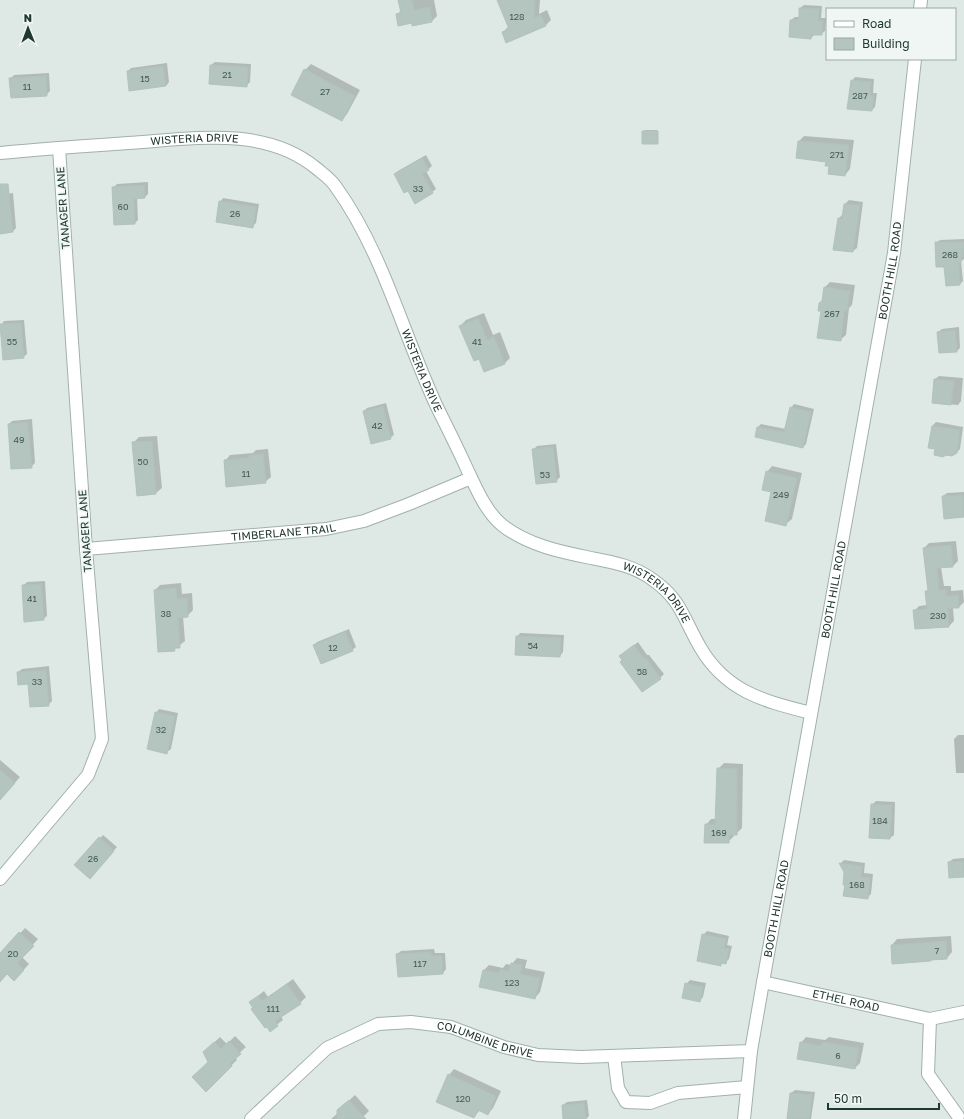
<svg xmlns="http://www.w3.org/2000/svg" width="964" height="1119" viewBox="0 0 964 1119" font-family="'Golos Text',sans-serif">
	<rect width="100%" height="100%" fill="#dee9e5"/>
	<path fill="#0003" d="M399,0H434L437,16L432,21L413,25L412,22L397,15L401,10Z
		M501,0H540L539,14L547,10L551,20L545,26L503,32L509,26Z
		M804,5L822,6L821,18H826L825,31L821,34H815L811,38L791,20L795,17H800V8Z
		M215,62L251,64L250,82L247,85L211,65Z
		M167,63L169,82L166,86L128,71L131,68Z
		M311,64L360,90L347,114L342,120L305,70Z
		M49,73L50,91L46,95L10,79L14,75Z
		M855,77L874,79L873,93H877L875,107L872,110L852,81Z
		M645,130H657V143L643,132Z
		M804,136L854,140L850,169L845,175L830,166L827,161L798,142Z
		M426,155L432,166L426,171L436,189L432,192L395,174L398,171Z
		M148,182V194L145,197L137,198L138,220L135,223L113,188L117,184Z
		M13,193L16,228L13,231L0,233V195Z
		M223,198L259,204L256,223L252,227L220,202Z
		M849,200L863,202L857,248L853,251L839,218L842,215H844L845,204Z
		M964,239V259L961,261L963,281L960,284L945,266L936,243L940,240Z
		M830,282L855,285L852,305L849,308L846,335L840,340L823,300L824,288Z
		M484,313L493,335L500,332L510,358L505,363L485,371L479,357L460,326L466,320Z
		M24,320L27,354L23,357L1,325L4,321Z
		M959,327L960,348L957,351L938,332L942,329Z
		M939,376L963,378L961,401L958,405L933,403L935,379Z
		M386,403L394,435L390,438L364,411L367,408Z
		M794,404L814,409L806,444L803,447L758,427L761,424L786,429L791,408Z
		M32,419L35,463L31,467L9,424L12,421Z
		M936,422L963,427L960,449L956,453L929,447L932,426Z
		M157,436L162,488L156,493L137,495L133,443L139,437Z
		M556,444L560,477L556,481L533,450L537,446Z
		M268,449L271,477L265,482L225,461L230,455L253,453L256,450Z
		M772,466L802,473L792,519L786,524L772,491L767,472Z
		M964,492V516L943,496L947,493Z
		M956,541L958,561L953,566L941,567L944,586H951V591L963,590L964,602L959,607H953L954,621L949,626L916,628L914,611L919,606L927,605L926,592L928,590L924,548L929,543Z
		M45,581L47,616L43,619L23,586L27,582Z
		M181,583L182,594L192,593L193,610L187,616H183L185,641L174,650L155,590L160,585Z
		M349,629L356,647L352,650L314,645L317,642Z
		M520,633L564,635L563,652L560,656L517,637Z
		M638,642L647,655H649L664,674L660,678L624,653Z
		M49,666L52,701L48,705L18,672L22,669Z
		M159,709L178,713L171,749L167,752L156,713Z
		M958,735H964V773H956L954,739Z
		M0,760L20,777L0,800Z
		M724,763L743,764L742,828L736,834H734V836L728,842L706,825L711,819H716L718,769Z
		M876,801L895,802L894,835L890,838L872,805Z
		M103,835L117,847L93,874L100,838Z
		M964,858V876L949,862L953,859Z
		M844,860L865,863L864,873L873,874L871,894L867,898L846,885L845,872L841,863Z
		M25,928L38,939L22,957L29,964L20,974L8,973L0,976V955Z
		M707,931L729,936L727,945L732,946L729,959L725,963L722,962L720,965L703,935Z
		M951,936L952,952L947,958L892,945L897,939Z
		M434,949L435,953H445L446,969L443,973L397,954L401,951Z
		M517,958L527,960L525,968L545,972L540,992L535,998L484,970L489,965L503,968L506,964L511,965Z
		M293,979L306,997L300,1003L281,1016L283,1020L270,1030L250,1002L264,991L268,997Z
		M690,980L706,983L703,997L700,1001L686,984Z
		M235,1036L246,1047L235,1057L237,1060L206,1090L209,1062L204,1052L220,1037L227,1044Z
		M806,1037L825,1040L829,1037L864,1043L860,1063L855,1068L801,1043Z
		M454,1069L501,1091L493,1108L488,1114L480,1110L474,1117L449,1075Z
		M795,1090L815,1092L811,1119H788L791,1093Z
		M355,1095L369,1111L361,1119H331L338,1113L344,1105Z
		M587,1100L589,1116L586,1119H564L563,1105L567,1102Z"/>
	<path fill="#b4c4be" stroke="#b1c3bc" d="M398,0H412L414,10L430,7L432,22L412,26V23L398,26L396,14L401,13Z
		M497,0H535L534,18L541,15L546,26L506,43L502,32L509,29Z
		M799,8L819,9L818,21H823L822,35H812L811,39L789,37L790,20H799Z
		M210,65L248,67L247,87L209,84Z
		M163,66L166,86L129,91L127,71Z
		M304,69L355,96L342,121L291,95Z
		M46,76L47,96L11,98L9,78Z
		M851,80L871,82L870,96H874L872,111L847,109Z
		M642,131H658V144H642Z
		M798,141L849,145L845,176L828,174L829,166H825L826,162L796,158Z
		M422,158L429,170L422,174L433,193L415,204L408,191L404,193L394,174Z
		M0,184H8L13,232L0,234Z
		M144,185L145,198L134,199L135,224L114,225L112,187Z
		M219,201L256,207L253,228L216,222Z
		M844,204L860,205L853,252L833,250L838,218L842,219Z
		M935,242H964L963,257H961V263H959L960,285L946,286L944,267H936Z
		M824,287L850,291L847,311H844L841,341L817,338L821,311H818L819,303L822,301Z
		M478,318L487,340L494,337L505,364L484,372L479,359L474,361L459,326Z
		M21,323L24,358L3,360L0,324Z
		M955,330L957,352L939,353L937,332Z
		M934,379L954,381L951,405L932,403Z
		M383,406L391,439L371,444L363,411Z
		M790,407L811,412L803,448L755,437L757,427L784,432Z
		M28,422L32,468L11,469L8,424Z
		M932,426L960,430L957,453L952,456L946,455L943,457L934,455L935,449L928,448Z
		M152,441L156,494L137,496L132,442Z
		M553,447L557,482L536,484L532,449Z
		M263,454L266,483L226,487L224,460L249,458V455Z
		M766,471L797,478L786,526L765,521L771,492L762,490Z
		M963,495L964,517L944,519L942,496Z
		M951,545L953,567L937,568L939,590H946V596L958,595L959,608H948L949,627L915,629L913,610L927,609L925,591H928L923,548Z
		M41,584L44,620L24,622L22,585Z
		M176,588L177,599L187,598L188,617L178,618L180,648H174L175,651L158,652L154,590Z
		M345,632L353,651L321,664L313,645Z
		M516,636L561,638L560,657L515,655Z
		M634,645L643,658H646L661,679L642,692L620,662L622,660L619,656Z
		M46,670L49,706L30,707L28,684L18,685L17,672Z
		M155,712L175,716L167,754L147,749Z
		M717,768L737,769V835H729V843H704L705,824L715,825Z
		M0,770L15,783L0,800Z
		M871,804L892,805L890,839L869,838Z
		M99,837L114,851L90,879L74,865Z
		M964,861V877L949,878L948,862Z
		M839,863L862,866L861,877L870,878L868,899L843,896L845,885H843L844,872Z
		M19,932L34,946L17,963L24,970L14,981L7,974L0,982V953Z
		M702,934L726,939L724,948L729,949L726,964L721,963V966L697,961Z
		M946,941L947,959L931,960V961L892,964L891,945Z
		M431,952V956H442L443,974L398,977L396,954Z
		M511,963L522,965L520,974L540,978L535,999L479,987L483,970L499,973L500,969L509,971Z
		M685,983L703,987L700,1002L682,998Z
		M287,984L301,1004L275,1021L278,1026L270,1032L267,1027L265,1028L251,1009L253,1008L249,1002L258,996L262,1001Z
		M229,1041L241,1054L230,1063L232,1066L206,1092L192,1077L208,1062L203,1052L214,1042L221,1049Z
		M800,1042L821,1046L822,1042L859,1048L855,1069L797,1059Z
		M448,1074L496,1096L488,1115L478,1110L474,1118L436,1102Z
		M790,1093L812,1095L809,1119H787Z
		M349,1100L366,1119H337V1110Z
		M584,1103L586,1119H563L562,1105Z"/>
	<g fill="none" stroke-linecap="round" stroke-linejoin="round">
		<g stroke="#a1b0ac" stroke-width="14">
			<g id="minor">
				<path d="M920,9L921,0"/>
				<path id="s1" d="M0,153C43,149 85,146 128,143C190,139 264,125 316,168C323,174 331,179 336,187C384,254 403,335 438,409C448,429 458,449 467,469C476,488 486,512 502,525C527,545 561,552 591,558C612,562 635,566 653,580C681,599 684,620 700,647C726,692 764,701 811,713"/>
				<path id="s2" d="M86,549L326,529L364,521L409,504L471,478"/>
				<path d="M0,879L88,775L102,739L86,549L59,148"/>
				<path id="s3" d="M763,982L930,1019L964,1012"/>
				<path d="M930,1019L928,1074L958,1116"/>
				<path d="M614,1056L618,1088L626,1102L650,1103L678,1093L747,1087"/>
				<path id="s4" d="M251,1119L327,1048L378,1024L411,1022L451,1027L504,1047L538,1055L581,1057L751,1051"/>
				<path id="s5" d="M744,1119L751,1051L763,982L894,253L915,59"/>
			</g>
		</g>
		<use href="#minor" stroke="#fff" stroke-width="12"/>
	</g>
	<g text-anchor="middle" stroke-width="3.5" stroke-linejoin="round" paint-order="stroke">
		<g font-size="9" fill="#455b55">
			<text x="517" y="20">128</text>
			<text x="227" y="78">21</text>
			<text x="145" y="82">15</text>
			<text x="27" y="90">11</text>
			<text x="325" y="95">27</text>
			<text x="860" y="99">287</text>
			<text x="837" y="158">271</text>
			<text x="418" y="192">33</text>
			<text x="123" y="210">60</text>
			<text x="235" y="217">26</text>
			<text x="950" y="258">268</text>
			<text x="832" y="317">267</text>
			<text x="12" y="345">55</text>
			<text x="477" y="345">41</text>
			<text x="377" y="429">42</text>
			<text x="19" y="443">49</text>
			<text x="143" y="465">50</text>
			<text x="246" y="477">11</text>
			<text x="545" y="478">53</text>
			<text x="781" y="498">249</text>
			<text x="32" y="602">41</text>
			<text x="166" y="617">38</text>
			<text x="938" y="619">230</text>
			<text x="533" y="649">54</text>
			<text x="333" y="651">12</text>
			<text x="642" y="675">58</text>
			<text x="37" y="685">33</text>
			<text x="161" y="733">32</text>
			<text x="880" y="824">184</text>
			<text x="719" y="836">169</text>
			<text x="93" y="862">26</text>
			<text x="857" y="888">168</text>
			<text x="937" y="954">7</text>
			<text x="13" y="957">20</text>
			<text x="420" y="967">117</text>
			<text x="512" y="986">123</text>
			<text x="273" y="1012">111</text>
			<text x="838" y="1059">6</text>
			<text x="463" y="1102">120</text>
		</g>
		<g font-size="11" fill="#203832" stroke="#eff6f3">
			<text dy="4" stroke="none"><textPath href="#s1" startOffset="195">WISTERIA DRIVE</textPath></text>
			<text transform="translate(63 208) rotate(-94)" y="4">TANAGER LANE</text>
			<text dy="4" stroke="none"><textPath href="#s5" startOffset="861">BOOTH HILL ROAD</textPath></text>
			<text dy="4" stroke="none"><textPath href="#s1" startOffset="554">WISTERIA DRIVE</textPath></text>
			<text transform="translate(85 531) rotate(-94)" y="4">TANAGER LANE</text>
			<text dy="4" stroke="none"><textPath href="#s2" startOffset="198">TIMBERLANE TRAIL</textPath></text>
			<text dy="4" stroke="none"><textPath href="#s5" startOffset="537">BOOTH HILL ROAD</textPath></text>
			<text dy="4" stroke="none"><textPath href="#s1" startOffset="902">WISTERIA DRIVE</textPath></text>
			<text dy="4" stroke="none"><textPath href="#s5" startOffset="213">BOOTH HILL ROAD</textPath></text>
			<text dy="4" stroke="none"><textPath href="#s3" startOffset="85">ETHEL ROAD</textPath></text>
			<text dy="4" stroke="none"><textPath href="#s4" startOffset="270">COLUMBINE DRIVE</textPath></text>
		</g>
	</g>
	<rect x="826" y="8" width="130" height="52" fill="#eff6f3" stroke="#9caaa6"/>
	<rect x="834" y="21" width="20" height="6" fill="#ffffff" stroke="#9caaa6"/>
	<text x="862" y="28" font-size="12" fill="#203832">Road</text>
	<rect x="834" y="38" width="20" height="12" fill="#b4c4be" stroke="#9caaa6"/>
	<text x="862" y="48" font-size="12" fill="#203832">Building</text>
	<g transform="translate(28 28) rotate(359)" stroke="#eff6f3" stroke-width="3" paint-order="stroke">
	<path d="M0-3L7 15L0 10L-7 15Z" fill="#203832"/>
	<text y="-6" font-size="11" font-weight="bold" text-anchor="middle" fill="#203832">N</text>
	</g>
	<path d="M828 1103v6h111v-6" fill="none" stroke="#203832" stroke-width="2"/>
	<text x="834" y="1103" font-size="12" fill="#203832" stroke="#eff6f3" stroke-width="3" paint-order="stroke">50 m</text>
</svg>
